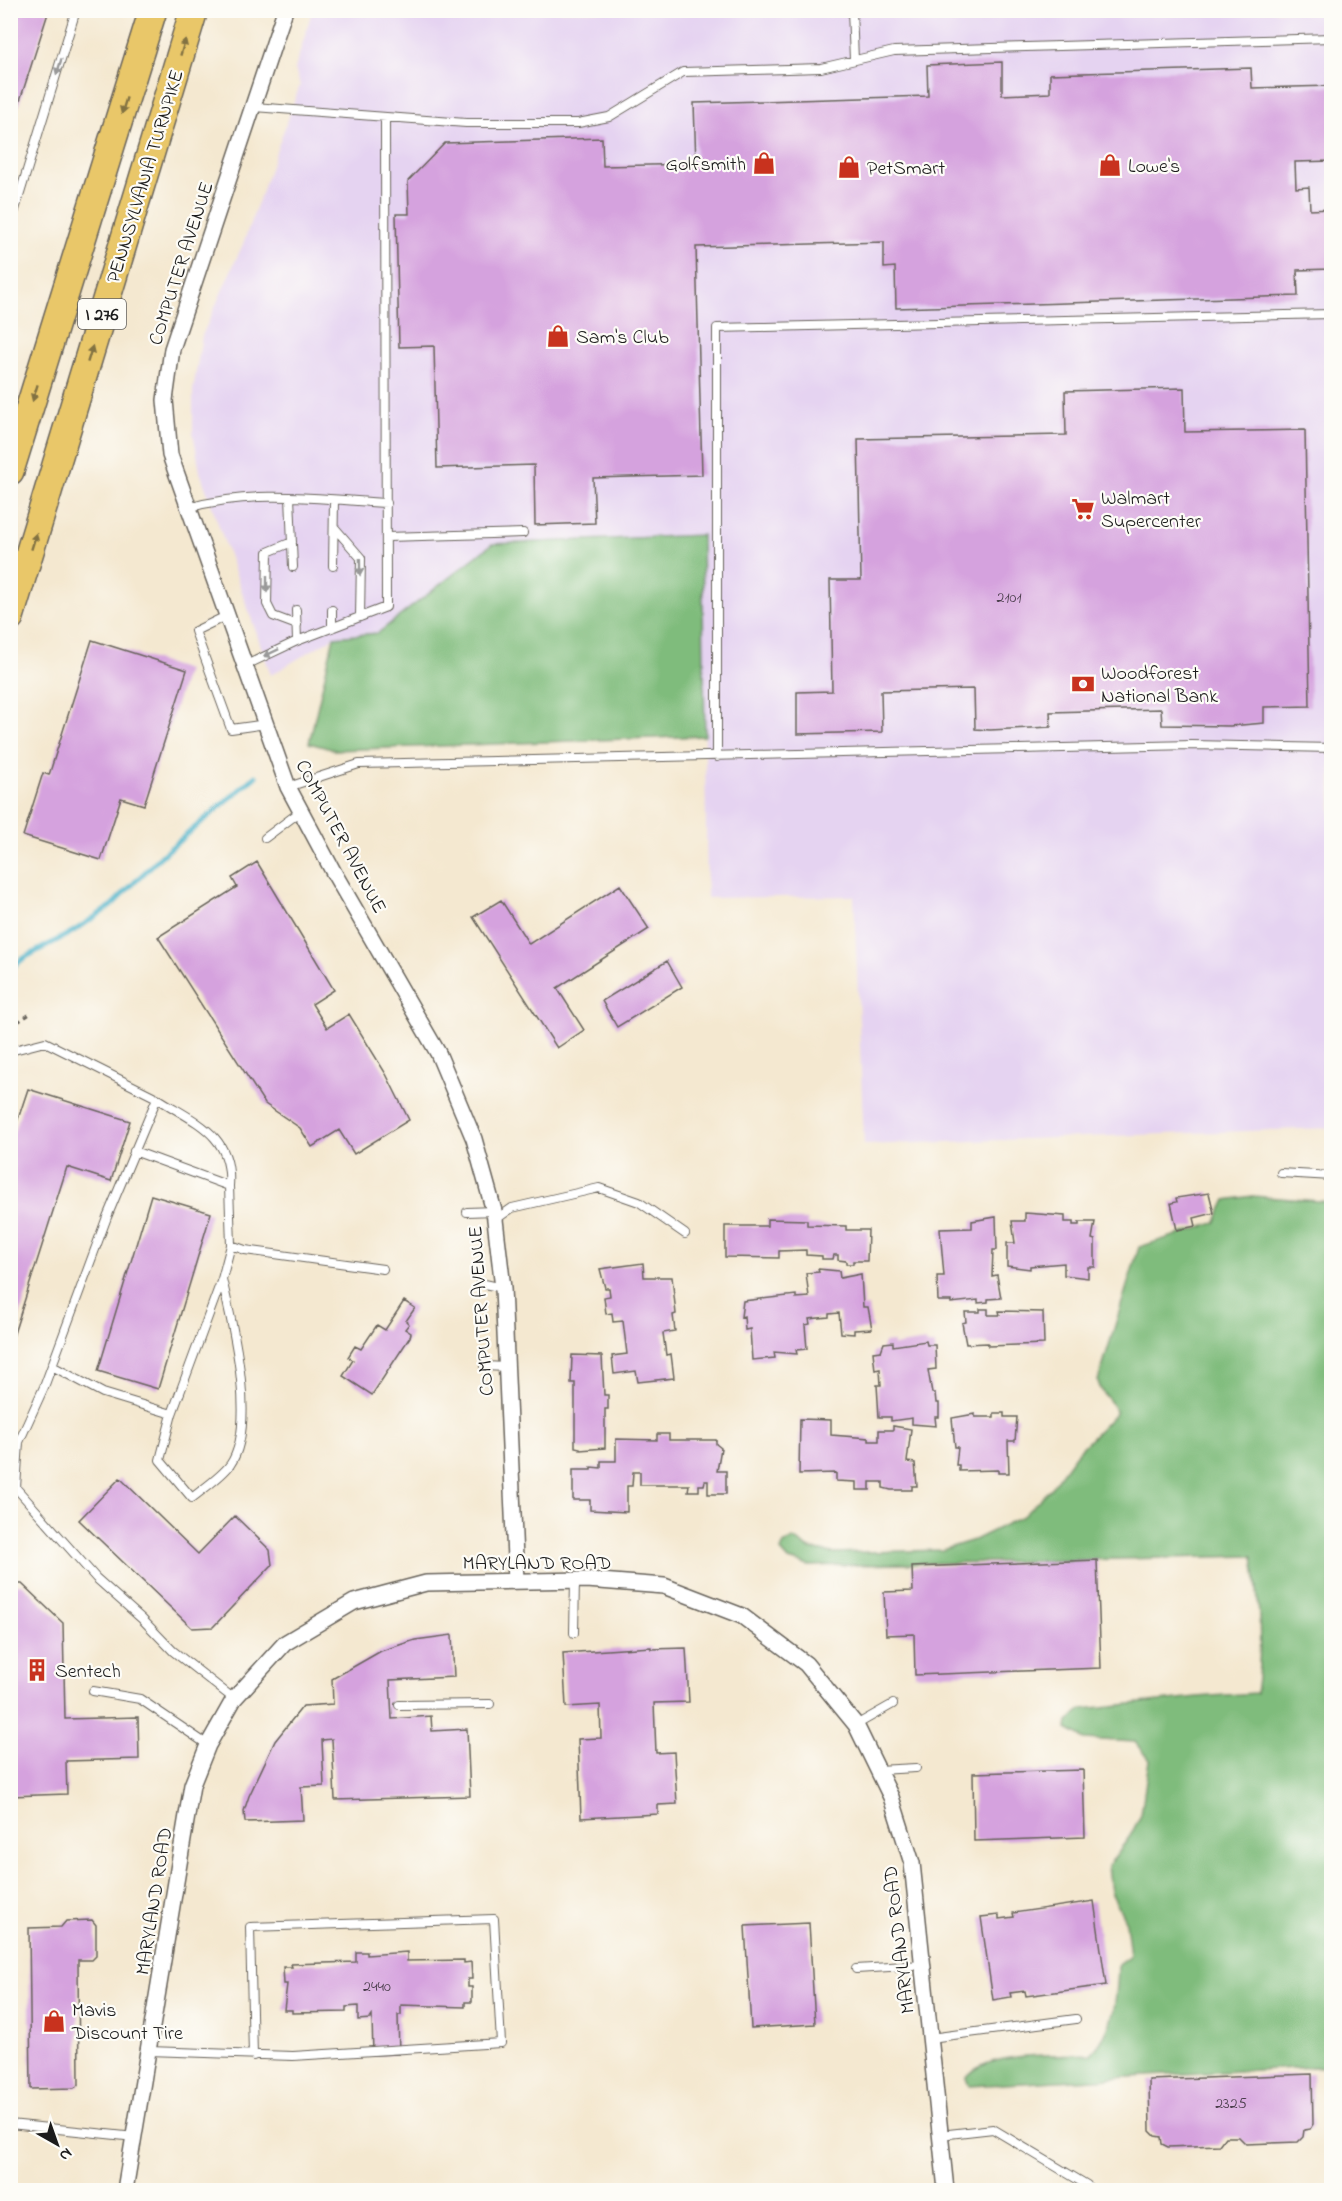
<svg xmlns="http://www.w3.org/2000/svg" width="1342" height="2201" viewBox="0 0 1342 2201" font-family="'Indie Flower',sans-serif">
	<rect width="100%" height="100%" fill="#fdfcf7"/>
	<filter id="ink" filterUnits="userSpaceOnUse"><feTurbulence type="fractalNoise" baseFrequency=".0167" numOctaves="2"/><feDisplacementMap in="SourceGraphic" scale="12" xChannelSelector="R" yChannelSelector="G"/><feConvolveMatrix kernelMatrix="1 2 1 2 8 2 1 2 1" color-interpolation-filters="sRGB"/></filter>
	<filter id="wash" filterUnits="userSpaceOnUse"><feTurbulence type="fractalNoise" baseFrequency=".008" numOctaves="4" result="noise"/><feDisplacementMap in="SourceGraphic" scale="24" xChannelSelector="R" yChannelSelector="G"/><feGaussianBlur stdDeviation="1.35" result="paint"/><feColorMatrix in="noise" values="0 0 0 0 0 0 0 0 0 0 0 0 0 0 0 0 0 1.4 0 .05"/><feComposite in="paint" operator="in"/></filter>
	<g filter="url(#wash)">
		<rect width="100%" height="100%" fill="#f4e8d0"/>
		<path fill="#e5d3f1" d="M312,11H1331V1128L864,1145L854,896L707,898L702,535L492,545L378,633L334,637L271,675L200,472L193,432V390L202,336L243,244L300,85L295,69Z"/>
		<path fill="#7fbc7b" stroke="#4e6c4c" stroke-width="1.5" d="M702,535L705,736L335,750L309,743L334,637L378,633L492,544Z
			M1252,1196L1331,1202V2066L969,2086L966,2078C987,2050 1057,2056 1091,2054C1115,2030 1117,1998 1118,1965L1130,1956L1126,1922L1111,1892L1108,1866L1130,1836L1141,1815L1149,1760L1135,1742L1085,1739L1067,1729L1068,1721L1083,1709L1197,1697L1256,1693C1263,1647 1259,1601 1253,1556L809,1566L789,1560L781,1551L784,1544L793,1539L810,1549L833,1553L942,1550L974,1540L1023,1516L1051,1488L1076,1454L1116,1413C1113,1399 1101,1396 1098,1381L1139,1247L1215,1223L1226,1200Z"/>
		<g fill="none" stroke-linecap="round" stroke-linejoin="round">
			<path stroke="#4ab2c9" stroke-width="5" d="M10,969L24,958L74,931L111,906L160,857L256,776"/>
		</g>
		<g id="blocks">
			<path fill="#d5a2de" d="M10,10H49L15,116L10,114Z
				M1002,62V95L1050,93V74L1251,68L1252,88L1332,86V161L1295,162L1296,188L1309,187L1310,210L1332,209V269L1297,270L1298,296L896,308L895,267L884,268V242L696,247L702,475L593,478L595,523L535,525L534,465L437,468L434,346L399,347L396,214H409L408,181L445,143L602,138L603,166L696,164L694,103L928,96L927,65Z
				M10,117L17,119L11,140H10Z
				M1184,388L1185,432L1305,430L1310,706L1264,707V723L1230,726L1162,725L1161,709L1050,712L1051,727L990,730L975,729L974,689L881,691L882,732L797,734V692L832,691L830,580H861L858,439L1066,435L1065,391Z
				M92,640L187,670L144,805L121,798L101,860L23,836L43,773L49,775Z
				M257,862L334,990L312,1004L327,1028L349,1014L386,1074L409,1120L354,1154L339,1130L312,1147L300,1128L265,1104L158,937L237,887L232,878Z
				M620,885L649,929L557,988L584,1030L557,1048L473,917L501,900L529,944Z
				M667,961L682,987L617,1027L602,1001Z
				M28,1089L130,1121L111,1181L67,1167L11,1343L10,1143Z
				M1209,1193L1214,1213L1194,1218L1196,1226L1177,1230L1171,1203L1177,1202L1176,1198Z
				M151,1195L211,1213L158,1389L98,1371Z
				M1025,1213L1065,1216V1222H1073V1225H1079V1222H1095L1092,1239L1095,1240V1267H1088V1278L1064,1275V1263L1030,1266V1269L1007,1266V1243H1015L1012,1221H1025Z
				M996,1217L997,1250H993L992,1276L997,1275L1001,1298L988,1299V1302L978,1303V1300L951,1303V1301H938L937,1276H944L940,1229L972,1228V1221Z
				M767,1219L807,1220V1225L846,1226V1230H868L867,1261H853V1264H846V1261L838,1260V1255H834L833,1259H822V1256L806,1255V1250L779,1251V1258L725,1257V1226H767Z
				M643,1263L644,1277H672L676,1314L673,1315L675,1331L663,1333L666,1355L671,1354L674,1378L638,1382L636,1371L614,1374L612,1356L627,1354L623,1321L613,1322L612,1313L606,1314L604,1297L610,1296L609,1288H605L600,1269Z
				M818,1269L839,1271L840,1278L861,1274L863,1307H868L872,1329L854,1330V1334L841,1333L839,1313L829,1314V1317L809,1319L810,1324L805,1325L807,1349L796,1350L797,1354L774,1352L775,1358L752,1360L750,1329L745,1330L744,1316L741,1317L743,1301L796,1295V1298L809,1297L806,1273L819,1272Z
				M404,1301L415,1308L406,1321L409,1324L405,1329L411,1333L410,1337L372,1395L343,1376L353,1360L348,1357L355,1346L361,1349L377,1325L385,1330Z
				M980,1309H988V1315H1000L999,1311L1043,1312L1044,1344L988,1346V1343L966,1344L962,1323L966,1322L965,1312H980Z
				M926,1341L927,1345H935L936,1369L928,1370L932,1393H935L936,1403H939V1417H935L936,1426L912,1424V1418L891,1421V1417H879L877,1385H881L880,1369L875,1370L873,1352L881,1351L884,1343L893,1342V1346Z
				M572,1355L602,1356L604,1395H608V1409H605V1448L580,1450V1448L575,1447V1383H571Z
				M994,1413H1004V1417H1017L1015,1441H1008L1009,1473H998V1470L959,1471V1465H956L958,1447H955L952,1418L975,1414V1417H994Z
				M800,1419L831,1420V1435L869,1438V1441H879V1430H893V1426L911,1429L907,1462L915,1463L917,1486H912V1490H891L883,1488V1482H870V1490H856V1482L836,1481V1473L799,1474Z
				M657,1434H669V1440H716V1444L721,1448L717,1471H726V1494H708V1481H705L704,1485H699V1491H688L689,1485H640V1472H633L632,1486H627V1512L590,1510V1500H573V1470H591V1467L601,1468V1461H616V1439L657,1440Z
				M120,1478L198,1554L235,1516L270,1550L272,1565L213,1627L192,1628L79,1520Z
				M1097,1560L1101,1668L915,1675L914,1634L886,1635L884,1592L913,1591L912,1567Z
				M10,1584H22L63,1623L65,1719L138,1717L139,1759L66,1761L67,1794L10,1796Z
				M452,1635L454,1677L390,1680L392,1719L431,1716L432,1731L467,1729L470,1796L335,1800L332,1739L322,1740L324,1786L301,1787L303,1820L245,1822L244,1811L249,1796L275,1741L303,1706L333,1704L332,1679L381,1651L415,1640Z
				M651,1647V1649L686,1648L689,1702L654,1703L656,1753L674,1752L677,1804L658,1805V1814L581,1818L578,1739L601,1738L600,1705L566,1707L563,1653Z
				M1083,1770L1085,1837L974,1841L973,1773Z
				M1094,1901L1106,1985L1026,1996L1025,1991L1010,1993L1011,1997L993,2000L981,1917L999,1915V1919L1014,1917L1013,1913Z
				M92,1920L96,1925V1956L92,1960H78L79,2085L74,2088L31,2089L29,1928L61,1927L66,1921Z
				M809,1923L815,2024L751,2028L745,1926Z
				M356,1952H367V1955L407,1952V1961L464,1960V1963L471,1962L472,1979H468V1987H472V2002H465V2007L401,2005V2015H398L399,2054L373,2055L372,2016L370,2019L358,2020V2006L346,2007V2012L292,2013V2010H284L287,1984H284L283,1967H292L291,1964L356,1962Z
				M1312,2074L1313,2124L1310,2129L1304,2130L1303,2137L1298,2142L1246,2144L1239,2137H1225L1219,2145L1168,2147L1162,2144L1161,2137L1155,2136L1150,2131L1149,2080Z"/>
		</g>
	</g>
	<g filter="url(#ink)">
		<use href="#blocks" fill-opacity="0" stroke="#68635b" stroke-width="1.5"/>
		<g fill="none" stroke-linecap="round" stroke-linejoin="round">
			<g stroke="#68635b" stroke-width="10">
				<path id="lane" d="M852,10L854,60
					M254,107L466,123H578L609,117L683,72L821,68L894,51L1332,38
					M10,226L76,10
					M290,497L293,567
					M188,508C251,489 321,499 387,503
					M334,527L361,558L360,617
					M387,537L523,533
					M292,542L268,552L267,604L273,616L297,625
					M333,566L334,500
					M296,610L297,641
					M226,616L195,631L231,729L266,724
					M332,628V610
					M244,666L297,641L386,607L385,118
					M717,757V328L1332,314
					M288,787L359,764L1192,745L1332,748
					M265,838L301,811
					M10,1051L45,1042L157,1098L107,1217L44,1387L19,1442L16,1488
					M157,1098C194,1122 233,1134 229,1186
					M134,1151L229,1186L231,1245L222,1279L172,1414L160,1460L192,1498C204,1488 221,1477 230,1465C258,1425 232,1323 222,1279
					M1281,1173L1332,1176
					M467,1212L494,1211
					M495,1220L512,1208L599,1188L639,1202L685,1234
					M231,1245L245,1250L383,1269
					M480,1283L503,1288
					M52,1366L103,1393L172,1414
					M484,1366L507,1367
					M10,1487L16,1488L96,1578L142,1619L173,1651L234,1699
					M574,1633L575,1580
					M93,1691L140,1699L208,1745
					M399,1705L490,1704
					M856,1725L893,1704
					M878,1770L916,1768
					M856,1969L923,1965
					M930,2038L1076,2019
					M149,2051L293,2056L501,2043L494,1919L250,1927L253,2056
					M10,2124L135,2137
					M940,2135L993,2129L1087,2185"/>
			</g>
			<g stroke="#68635b" stroke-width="18">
				<path id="street" d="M285,10L172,349L165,400L170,455L288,787L334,873L438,1053L474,1139L494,1211L503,1288L516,1581
					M125,2190L192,1785L208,1745L234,1699L285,1643L354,1602L426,1583L587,1580L664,1586L742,1616L806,1664L856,1725L891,1797L912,1863L946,2190"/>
			</g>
			<g stroke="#68635b" stroke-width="30">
				<path id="highway" d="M10,471L153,10
					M10,617L194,10"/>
			</g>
			<path stroke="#68635b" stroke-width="3" stroke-dasharray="4.5 4.5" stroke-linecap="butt" d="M10,1027L30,1014"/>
			<use href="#lane" stroke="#fff" stroke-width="8"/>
			<use href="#street" stroke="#fff" stroke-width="15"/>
			<use href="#highway" stroke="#e9c769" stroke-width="27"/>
		</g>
		<defs><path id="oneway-solid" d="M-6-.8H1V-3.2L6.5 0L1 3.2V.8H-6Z" transform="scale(1.5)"/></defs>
		<g fill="#827242">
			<use href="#oneway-solid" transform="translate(183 47) rotate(-73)"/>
			<use href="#oneway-solid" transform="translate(124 106) rotate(107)"/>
			<use href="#oneway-solid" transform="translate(90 354) rotate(-73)"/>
			<use href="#oneway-solid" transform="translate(35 393) rotate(107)"/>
			<use href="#oneway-solid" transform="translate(34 541) rotate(-73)"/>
		</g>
		<g fill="#999">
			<use href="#oneway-solid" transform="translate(59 67) rotate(107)"/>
			<use href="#oneway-solid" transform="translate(360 567) rotate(89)"/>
			<use href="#oneway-solid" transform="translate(267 584) rotate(90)"/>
			<use href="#oneway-solid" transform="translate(271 653) rotate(155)"/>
		</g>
	</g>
	<defs>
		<g id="shop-bare" transform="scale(1.8)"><path d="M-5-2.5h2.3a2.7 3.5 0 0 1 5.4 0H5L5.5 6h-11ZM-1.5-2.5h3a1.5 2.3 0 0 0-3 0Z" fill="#c8321e" stroke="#fdfcf7" stroke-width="2.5" paint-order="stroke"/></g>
		<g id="supermarket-bare" transform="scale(1.8)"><path d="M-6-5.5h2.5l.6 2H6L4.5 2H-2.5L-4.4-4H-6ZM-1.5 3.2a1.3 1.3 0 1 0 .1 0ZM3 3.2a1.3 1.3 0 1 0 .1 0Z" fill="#c8321e" stroke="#fdfcf7" stroke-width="2.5" paint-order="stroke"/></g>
		<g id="bank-bare" transform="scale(1.8)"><path d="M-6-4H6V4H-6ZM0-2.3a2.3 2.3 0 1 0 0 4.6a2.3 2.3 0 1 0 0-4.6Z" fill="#c8321e" stroke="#fdfcf7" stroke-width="2.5" paint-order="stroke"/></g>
		<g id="building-bare" transform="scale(1.8)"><path d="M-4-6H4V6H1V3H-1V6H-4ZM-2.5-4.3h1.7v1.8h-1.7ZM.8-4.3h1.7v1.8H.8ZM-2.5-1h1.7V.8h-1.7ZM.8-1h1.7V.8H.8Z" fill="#c8321e" stroke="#fdfcf7" stroke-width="2.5" paint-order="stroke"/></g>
	</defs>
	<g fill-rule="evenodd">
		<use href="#shop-bare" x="764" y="163"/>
		<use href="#shop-bare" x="1110" y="165"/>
		<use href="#shop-bare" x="849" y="167"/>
		<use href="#shop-bare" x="558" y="336"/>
		<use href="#supermarket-bare" x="1083" y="509"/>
		<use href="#bank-bare" x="1083" y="684"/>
		<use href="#building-bare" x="37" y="1670"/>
		<use href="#shop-bare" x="54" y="2021"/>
	</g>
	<g text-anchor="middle" stroke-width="4.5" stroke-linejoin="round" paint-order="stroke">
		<g font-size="16" fill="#4a3e4c">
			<text x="1009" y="602">2101</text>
			<text x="377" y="1991">2440</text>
			<text x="1231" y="2108">2325</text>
		</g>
		<rect fill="#fdfcf7" stroke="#605f5e" stroke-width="1.5" x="78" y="299" width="48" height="30" rx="4.5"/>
		<g font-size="18" font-weight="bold" fill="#1c1c1c">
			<text x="102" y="320">I 276</text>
		</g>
		<g font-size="20" fill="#1c1c1c" stroke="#fdfcf7" text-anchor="start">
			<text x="746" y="170" text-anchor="end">Golfsmith</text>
			<text x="1128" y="172">Lowe's</text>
			<text x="867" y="174">PetSmart</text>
			<text x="576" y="343">Sam's Club</text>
			<text x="1101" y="504">Walmart<tspan x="1101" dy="23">Supercenter</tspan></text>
			<text x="1101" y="679">Woodforest<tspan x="1101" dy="23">National Bank</tspan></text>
			<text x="55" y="1677">Sentech</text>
			<text x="72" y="2016">Mavis<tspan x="72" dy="23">Discount Tire</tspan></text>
		</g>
		<g font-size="20" fill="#1c1c1c" stroke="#fdfcf7">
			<text transform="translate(144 176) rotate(-73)" y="7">PENNSYLVANIA TURNPIKE</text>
			<text transform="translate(180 263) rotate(-72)" y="7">COMPUTER AVENUE</text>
			<text transform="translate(342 836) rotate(62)" y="7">COMPUTER AVENUE</text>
			<text transform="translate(480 1311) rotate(-94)" y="7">COMPUTER AVENUE</text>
			<text x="537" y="1569">MARYLAND ROAD</text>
			<text transform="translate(153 1901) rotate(-81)" y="7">MARYLAND ROAD</text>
			<text transform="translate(898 1940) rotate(-97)" y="7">MARYLAND ROAD</text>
		</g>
	</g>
	<rect width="1342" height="2201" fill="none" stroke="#fdfcf7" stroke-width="36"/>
	<g transform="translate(57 2144) rotate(140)" stroke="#fdfcf7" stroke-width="4.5" paint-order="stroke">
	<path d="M0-4.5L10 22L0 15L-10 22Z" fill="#1c1c1c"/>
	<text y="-9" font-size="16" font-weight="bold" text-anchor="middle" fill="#1c1c1c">N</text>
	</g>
</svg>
